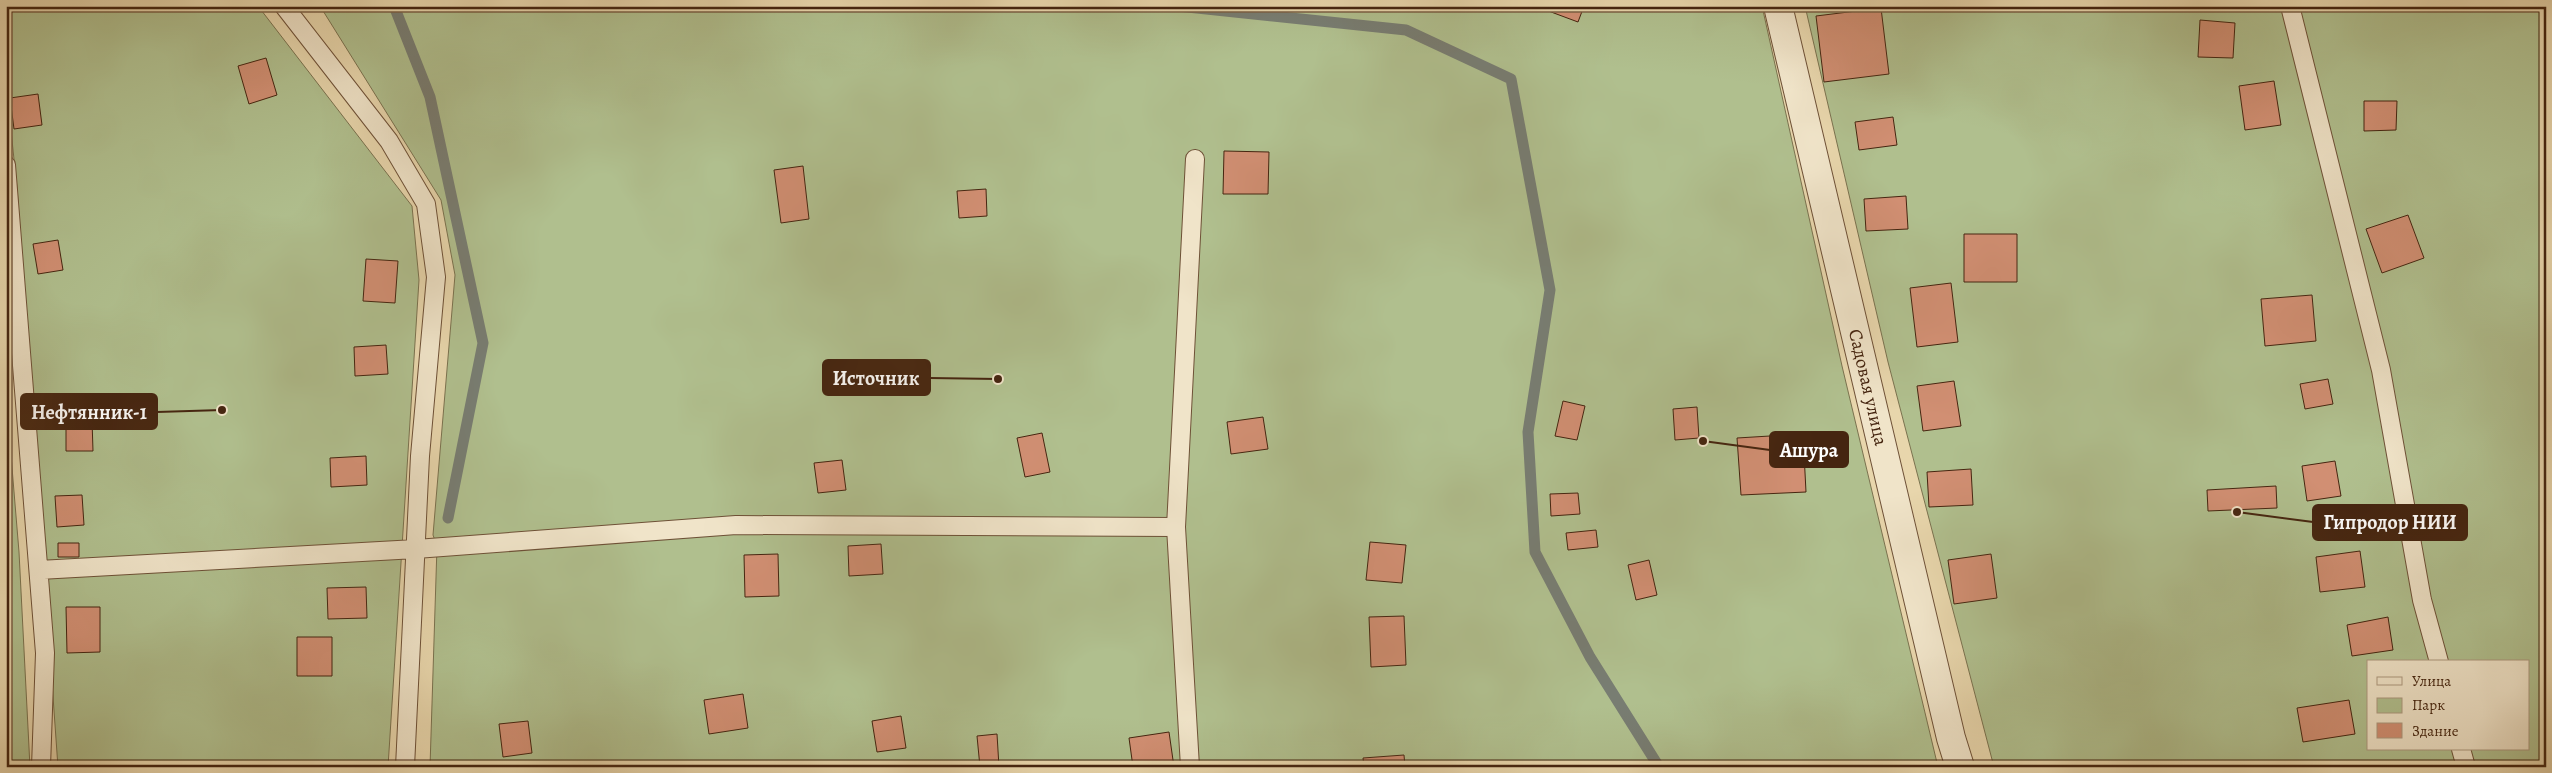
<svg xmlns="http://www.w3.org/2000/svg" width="2552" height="773" viewBox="0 0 2552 773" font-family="Alegreya,serif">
	<rect width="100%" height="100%" fill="#e8d6ac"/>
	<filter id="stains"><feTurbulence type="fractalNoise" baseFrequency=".004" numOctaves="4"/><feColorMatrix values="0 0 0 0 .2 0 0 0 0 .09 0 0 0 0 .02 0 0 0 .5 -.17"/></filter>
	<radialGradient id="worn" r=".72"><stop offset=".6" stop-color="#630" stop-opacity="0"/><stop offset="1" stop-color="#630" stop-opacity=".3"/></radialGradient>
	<path fill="#b0bf8e" stroke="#7a724f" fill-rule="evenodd" d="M6,6H258L412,206L419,280L388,767H58L17,188L6,83Z
		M320,6H1762L1842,366L1938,767H430L437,546L433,535L455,275L441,200Z
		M1805,6H2546V767H1994L1888,362ZM2368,662H2528V749H2368Z
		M6,395L19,552L30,767H6Z"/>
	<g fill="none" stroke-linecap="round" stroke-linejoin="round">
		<path stroke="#787d72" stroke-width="11" d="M394,6L430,97L483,343L448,518
			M1178,6L1406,30L1511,79L1550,290L1528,432L1535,552L1590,657L1659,767"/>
	</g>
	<path fill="#d18f73" stroke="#452510" d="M1535,6H1584L1578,22Z
		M1881,8L1889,74L1824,82L1816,16Z
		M2200,20L2235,23L2233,58L2198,57Z
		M266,58L277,95L249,104L238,66Z
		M2274,81L2281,125L2245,130L2239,86Z
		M38,94L42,125L14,129L10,98Z
		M2364,101H2397L2396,130L2364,131Z
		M1893,117L1897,145L1859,150L1855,122Z
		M1224,151L1269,152L1268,194H1223Z
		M803,166L809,219L781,223L774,170Z
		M986,189L987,216L959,218L957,191Z
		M1906,196L1908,229L1866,231L1864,199Z
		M2408,215L2424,258L2382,273L2366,229Z
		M1964,234H2017V282H1964Z
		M58,240L63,270L38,274L33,244Z
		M366,259L398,261L395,303L363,301Z
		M1951,283L1958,342L1917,347L1910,288Z
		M2312,295L2316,341L2265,346L2261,299Z
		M386,345L388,374L355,376L354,347Z
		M2328,379L2333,404L2305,409L2300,384Z
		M1954,381L1961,426L1923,431L1917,386Z
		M1563,401L1585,406L1577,440L1555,436Z
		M1697,407L1699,438L1675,440L1673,409Z
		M1263,417L1268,449L1231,454L1227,422Z
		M66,420H92L93,451H66Z
		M1042,433L1050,472L1025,477L1017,438Z
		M1803,434L1806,492L1741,495L1737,438Z
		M366,456L367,485L331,487L330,458Z
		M842,460L846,490L818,493L814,463Z
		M2335,461L2341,496L2307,501L2302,466Z
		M1971,469L1973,505L1929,507L1927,472Z
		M2276,486L2277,508L2208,511L2207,490Z
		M1578,493L1580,514L1551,516L1550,494Z
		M82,495L84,525L57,527L55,496Z
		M1596,530L1598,547L1568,550L1566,533Z
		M1370,542L1406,545L1402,583L1366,580Z
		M58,543H79V557H58Z
		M881,544L883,574L849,576L848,546Z
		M2360,551L2365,587L2320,592L2316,557Z
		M778,554L779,596L745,597L744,555Z
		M1991,554L1997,598L1954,604L1948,560Z
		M1649,560L1657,595L1636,600L1628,565Z
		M366,587L367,618L328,619L327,588Z
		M66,607H100V652L67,653Z
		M1404,616L1406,665L1371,667L1369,617Z
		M2388,617L2393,650L2352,656L2347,625Z
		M297,637H332V676H297Z
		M743,694L748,728L709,734L704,700Z
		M2349,700L2355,734L2303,742L2297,708Z
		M901,716L906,748L877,752L872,721Z
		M528,721L532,753L503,757L499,724Z
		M2546,721V754H2544L2542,722Z
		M1169,732L1174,767H1133L1129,738Z
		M997,734L999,767H980L977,736Z
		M1404,755L1405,767H1364L1363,758Z"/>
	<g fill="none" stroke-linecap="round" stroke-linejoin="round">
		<g stroke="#6e5137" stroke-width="20">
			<path id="service" d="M284,6L389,141L426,204L436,277L420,456L405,767
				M2290,6L2381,370L2422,600L2439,662
				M6,165L45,653L41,767
				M39,570L416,549L736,525L1176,527
				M2461,749L2466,767
				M1190,767L1176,527L1195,159"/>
		</g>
		<g stroke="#6e5137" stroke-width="30">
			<path id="minor" d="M1778,6L1951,738L1960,767"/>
		</g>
		<use href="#service" stroke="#f0e4c9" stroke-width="18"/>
		<use href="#minor" stroke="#f0e4c9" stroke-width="28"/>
	</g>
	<g text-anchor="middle" stroke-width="4.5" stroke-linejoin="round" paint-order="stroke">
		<g font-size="19" fill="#452510" stroke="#f0e4c9">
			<text transform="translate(1869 387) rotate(77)" y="7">Садовая улица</text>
		</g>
	</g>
	<path fill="none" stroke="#452510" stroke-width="2" d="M998 379L930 378M222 410L157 412M1703 441L1770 450M2237 512L2313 522"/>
	<g fill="#452510" stroke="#f0e4c9" stroke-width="2">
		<circle cx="998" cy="379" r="5"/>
		<circle cx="222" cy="410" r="5"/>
		<circle cx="1703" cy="441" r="5"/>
		<circle cx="2237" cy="512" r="5"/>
	</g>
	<g fill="#452510" stroke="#452510" stroke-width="2">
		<rect x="823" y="360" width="107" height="35" rx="5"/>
		<rect x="21" y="394" width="136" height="35" rx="5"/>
		<rect x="1770" y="432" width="78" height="35" rx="5"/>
		<rect x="2313" y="505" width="154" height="35" rx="5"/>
	</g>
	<g font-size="20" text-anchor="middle" font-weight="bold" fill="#fff">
		<text x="876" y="385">Источник</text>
		<text x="89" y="419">Нефтянник-1</text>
		<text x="1809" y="457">Ашура</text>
		<text x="2390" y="529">Гипродор НИИ</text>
	</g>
	<rect width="2552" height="773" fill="none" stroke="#e8d6ac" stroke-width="25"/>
	<rect x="8" y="8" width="2537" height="758" fill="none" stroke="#452510" stroke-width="2.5"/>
	<rect x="12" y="12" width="2527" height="748" fill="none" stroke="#452510"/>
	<rect x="2367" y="660" width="162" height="90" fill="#f0e4c9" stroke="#ac987f"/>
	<rect x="2377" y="677" width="25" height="8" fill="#f0e4c9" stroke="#ac987f"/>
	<text x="2412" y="686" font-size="15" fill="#452510">Улица</text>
	<rect x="2377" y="698" width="25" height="15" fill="#b0bf8e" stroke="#ac987f"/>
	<text x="2412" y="710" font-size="15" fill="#452510">Парк</text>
	<rect x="2377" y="723" width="25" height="15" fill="#d18f73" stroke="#ac987f"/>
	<text x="2412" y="736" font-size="15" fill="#452510">Здание</text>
	<rect width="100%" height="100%" filter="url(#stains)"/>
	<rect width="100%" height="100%" fill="url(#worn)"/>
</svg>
